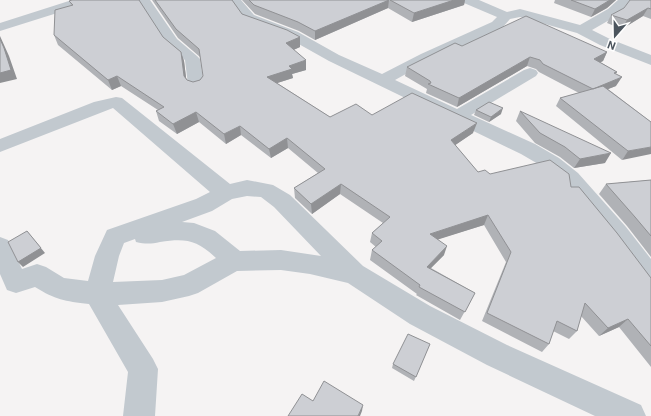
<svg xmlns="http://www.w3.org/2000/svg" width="651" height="416" viewBox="0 0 651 416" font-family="Roboto,sans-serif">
	<rect width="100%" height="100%" fill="#f5f3f3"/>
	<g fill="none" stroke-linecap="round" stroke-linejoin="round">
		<path fill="#c2c9cf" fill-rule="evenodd" d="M72,0H91L89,3L0,31V23Z
			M138,0H150L177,39L197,56L200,59L204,85L202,88L196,90L190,88L188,85L185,60L167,45Z
			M228,0H241L254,15L298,32L339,55L382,74L421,54L492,22L497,17L464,3L462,0H479L507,12L520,9L580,25L608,9L618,0H631L618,15L592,30L610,39L651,55V65L600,45L577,33L520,17L510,19L502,28L431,60L395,80L457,109L524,70L530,68L536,70L538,73L536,76L471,115L535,144L559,158L578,173L626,227L651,259V289L642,286L610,241L564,183L545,168L521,154L329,61L288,38L244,21Z
			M116,97L122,98L230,184L247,180L273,185L290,195L363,266L430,306L507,345L641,405L646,416H595L487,365L410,324L348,283L310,274L281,270L237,271L198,293L189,296L162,302L118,305L153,359L158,369L155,416H123L128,372L89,304C64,301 56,300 35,287L16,293L7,290L0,274V237L8,240L22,269L37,264L46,267L64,278L88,281L95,256L107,230L196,199L210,192L113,108L0,152V139L94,102ZM247,196L261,197L274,207L321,256L281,250L240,251L215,231L194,223L182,222L212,211L232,199ZM135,239L136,242C145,244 151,244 160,242C186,238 197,240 216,258L184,275L162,280L113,282L119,256L124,243Z"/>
	</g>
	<path fill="#b0b2b6" d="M152,0H232L242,14L300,37V47L293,50L306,70L292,74L293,78L277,83L330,117L372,115L473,133L455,145L478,172L490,174L571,187L651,278V367L619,327L599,336L581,316L577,331L569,339L553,331L549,344L542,352L482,321L506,262L484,225L438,239L444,255L431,268L475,293L460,320L416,295L417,294L370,260L372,250L376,247L370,242L372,233L383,223L340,194L312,214L295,198L294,188L318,173L288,148L271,158L241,135L226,144L199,122L177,134L159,121L156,111L158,110L121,86L112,90L58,45L54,35L71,5L69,1L163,37L181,52L184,61L186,78L187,80L193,82L200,80L203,76L200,57L178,38Z
		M242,0H465L464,5L412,22L388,8L315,40L299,31L255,14Z
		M555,0H616L607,8L591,17L554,3Z
		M651,0V19L643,16L622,29L607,23L611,15Z
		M462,46L607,52L603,61L600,62L617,72L616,74V86L608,89L651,122L622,160L556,106L560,98L579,93L539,72L536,69L527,66L457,107L426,93L427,89L405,76L407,67Z
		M476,110L501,114L489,122L474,115Z
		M520,111L605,163L574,168L560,157L535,143L516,121Z
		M651,180V257L627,226L599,194L606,184Z
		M430,344L414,381L392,368L393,364Z"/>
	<path fill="#909194" d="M389,0L388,8L315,40V31Z
		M454,0H465L464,5L412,22L414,13Z
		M610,0H616L607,8L591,17L595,9Z
		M648,8L643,16L622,29L627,20Z
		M0,36L9,56L17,79L0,83Z
		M300,37V47L287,53L286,43Z
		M181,52L184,61L187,85L184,76Z
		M607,52L603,61L590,68L594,59Z
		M530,57L527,66L457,107L459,98Z
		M306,60V70L292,74L293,78L268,86L267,77L289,66Z
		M117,76L121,86L112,90L108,80Z
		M622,77L616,86L588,97L593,89Z
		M503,108L501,114L489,122L491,117Z
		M196,112L199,122L177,134L173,124Z
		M477,123L473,133L448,150L451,140Z
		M240,126L241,135L226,144L224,134Z
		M287,138L288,148L271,158L269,149Z
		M651,147V154L622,160L628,151Z
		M611,153L605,163L574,168L580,159Z
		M341,184L340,194L312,214L311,204Z
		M488,215L484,225L427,243L430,234Z
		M27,231L45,253L23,267L18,262Z
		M447,246L444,255L424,275L427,267Z
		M628,319L619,327L599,336L608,328Z
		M363,405L362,411L360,416H358Z"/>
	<path fill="#cdcfd4" stroke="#909194" d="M72,0H139L163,37L181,52L184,76L187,80L193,82L200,80L203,76L199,49L176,29L155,0H232L242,14L287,30L300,37L286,43L306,60L289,66L292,69L267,77L330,117L356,104L372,115L412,93L477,123L451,140L478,172L485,170L490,174L550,160L569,174L571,187H579L617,233L651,278V346L628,319L608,328L585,303L577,331L557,321L549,344L487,313L511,252L488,215L430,234L447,246L427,267L475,293L465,312L419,287L420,285L372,250L382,241L372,233L390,217L341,184L311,204L294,188L325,169L287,138L269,149L240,126L224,134L196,112L173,124L156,111L164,107L117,76L108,80L54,35L55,10L73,5L69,1Z
		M249,0H389L315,31L298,22L254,5Z
		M390,0H454L414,13Z
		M571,0H610L595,9Z
		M630,0H651V9L648,8L627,20L611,15L624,8Z
		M526,16L607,52L594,59L617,72L614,73L622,77L593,89L543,64L540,60L530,57L459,98L428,84L431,83L430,81L407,67L455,43L462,46Z
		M0,39L4,48L11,70L0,73Z
		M603,86L651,122V147L628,151L560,98Z
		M489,102L503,108L491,117L476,110Z
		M520,111L611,153L580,159L565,147L540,133Z
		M651,180V236L635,217L606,184Z
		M27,231L41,248L18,262L8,242Z
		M408,334L430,344L416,377L393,364Z
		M324,381L363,405L358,416H288L302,394L313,401Z"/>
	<g transform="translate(615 36) rotate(200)" stroke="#ffffff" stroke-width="3" paint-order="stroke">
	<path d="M0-3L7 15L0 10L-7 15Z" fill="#4c555e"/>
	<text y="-6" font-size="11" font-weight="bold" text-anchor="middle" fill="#4c555e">N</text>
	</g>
</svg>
